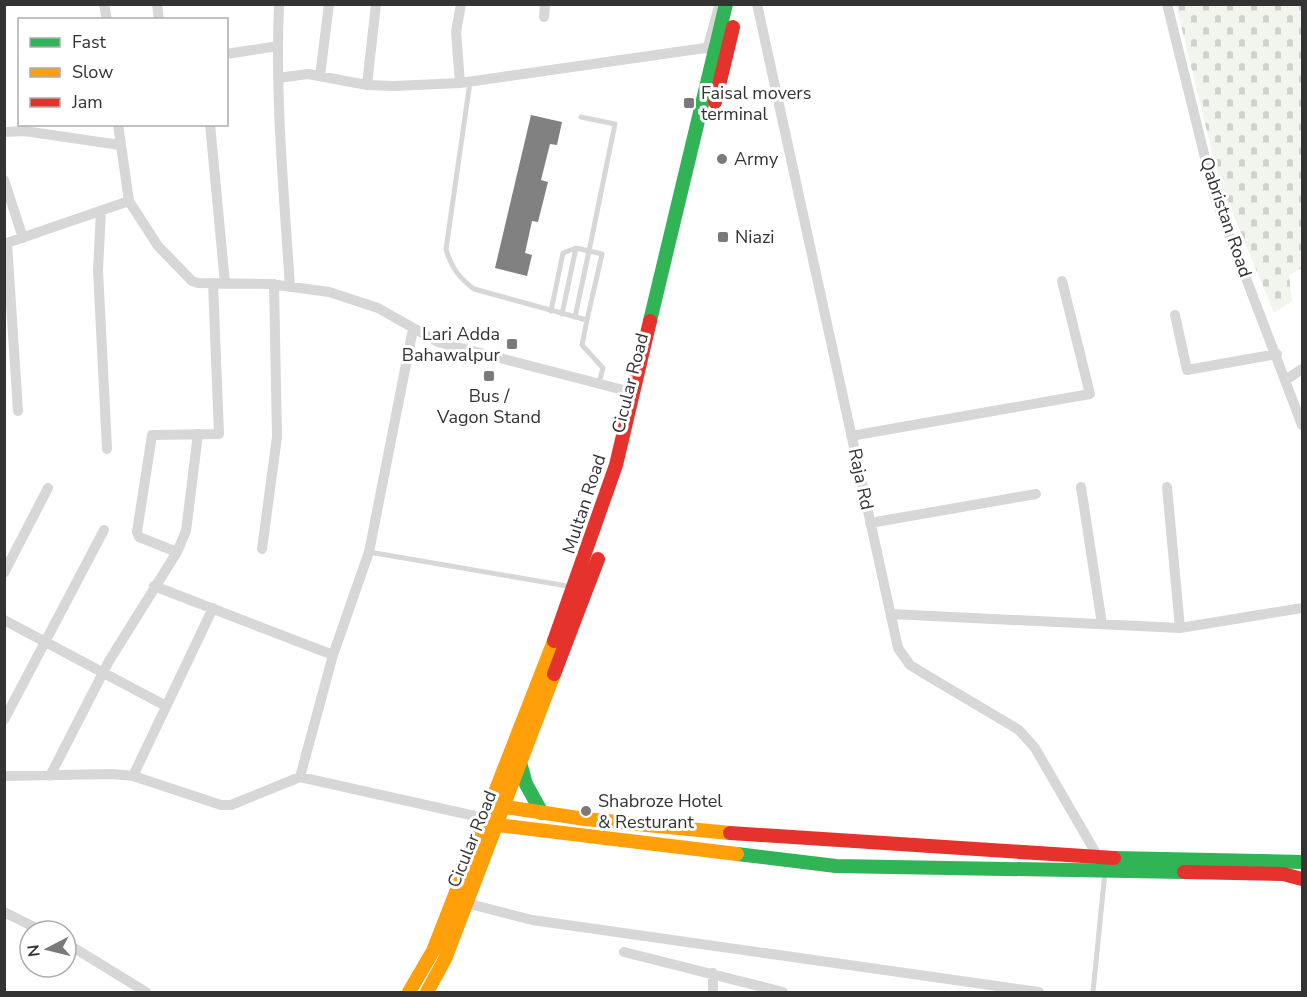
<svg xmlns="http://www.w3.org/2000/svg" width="1307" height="997" viewBox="0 0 1307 997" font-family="'Nunito Sans',sans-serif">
	<defs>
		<pattern id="cemetery-stones" width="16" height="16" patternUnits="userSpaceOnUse" patternTransform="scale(1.5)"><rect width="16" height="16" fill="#f1f5ed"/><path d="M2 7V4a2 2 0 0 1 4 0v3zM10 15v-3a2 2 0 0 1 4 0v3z" fill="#cfd2cc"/></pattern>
	</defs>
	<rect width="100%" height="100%" fill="#fff"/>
	<path fill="url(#cemetery-stones)" d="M1176,5H1302V268L1289,275L1292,301L1274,313L1219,180Z"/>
	<path fill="#818181" d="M531,115L562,122L557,145L550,144L541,180L548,182L538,222L532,221L525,253L532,255L527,276L495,268Z"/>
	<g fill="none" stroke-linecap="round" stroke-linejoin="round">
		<path stroke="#d7d7d7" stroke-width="5" d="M705,48L717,4
			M470,82L446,249C451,267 459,278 474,289L587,320L582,345L603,368L599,383
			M551,311L563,253L576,248L589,251L615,124L581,117
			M562,314L576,248
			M575,317L589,251L602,254L587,320
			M369,552L573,587
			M1093,992L1105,872"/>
		<path stroke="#d7d7d7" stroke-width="10" d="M104,4L107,20
			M157,4L159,20
			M279,4C275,99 284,193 290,287
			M757,4L898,648L910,665L928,676L1019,730L1035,748L1101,862
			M1167,4L1214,194L1302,425
			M544,17L545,4
			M226,54L278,46
			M320,76L329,4
			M278,78L308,74L367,85L394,86L460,83L705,48L718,52
			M460,83L456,32L461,4
			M367,85L376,4
			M118,124L129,201L158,246L192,281L198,283L270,284L329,292L378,308L438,342L635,393
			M210,124L225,283
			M4,132L24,131L120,145
			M4,180L23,238
			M101,211L98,270L107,449
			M7,243L18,411
			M4,244L129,201
			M1175,315L1187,370L1277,354
			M1287,379L1302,369
			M851,436L1090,394L1062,281
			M1081,487L1102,624
			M1167,487L1180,628
			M870,523L1036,494
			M262,549L277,437L274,284
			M177,552L139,537L137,532L152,435L219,434L213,283
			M4,573L48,488
			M154,586L333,655
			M891,614L1180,628L1302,608
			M4,620L166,706
			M4,720L104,530
			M4,776L113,774L133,776L221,805H231L300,777L484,818
			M50,776L109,661L177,552L186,531L198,434
			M133,776L213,608
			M300,777L333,655L369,552L413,329
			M466,903L532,920L1039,992
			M4,912L42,931
			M66,943L146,992
			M624,952L783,992
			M713,973V992"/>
		<path stroke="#30b455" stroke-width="14" d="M650,321L726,4
			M521,766L526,784L542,813
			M737,854L836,866L1184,872
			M1114,858L1302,862"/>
		<path stroke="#ff9f0a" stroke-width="14" d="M505,807L585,819L730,833
			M498,825L737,854
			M409,992L433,951L554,641
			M427,992L445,959L554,674"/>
		<path stroke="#e5322d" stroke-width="14" d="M715,102L733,27
			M554,641L616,465L650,321
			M554,674L598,559
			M730,833L1114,858
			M1184,872L1283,874L1302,879"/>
	</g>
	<g fill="#7a7a7a" stroke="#fff" stroke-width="2">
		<rect x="683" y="97" width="12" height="12" rx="3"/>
		<circle cx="722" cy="159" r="6"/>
		<rect x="717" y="231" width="12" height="12" rx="3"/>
		<rect x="506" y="338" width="12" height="12" rx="3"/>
		<rect x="483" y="370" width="12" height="12" rx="3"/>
		<circle cx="586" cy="811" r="6"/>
	</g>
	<g text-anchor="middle" stroke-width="6" stroke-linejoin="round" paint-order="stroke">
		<g font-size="18" fill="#333" stroke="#fff" text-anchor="start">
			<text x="701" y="99">Faisal movers<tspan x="701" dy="21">terminal</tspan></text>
			<text x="734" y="165">Army</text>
			<text x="735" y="243">Niazi</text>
			<text x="500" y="340" text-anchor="end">Lari Adda<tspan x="500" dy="21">Bahawalpur</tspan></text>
			<text x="489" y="402" text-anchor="middle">Bus /<tspan x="489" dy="21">Vagon Stand</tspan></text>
			<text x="598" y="807">Shabroze Hotel<tspan x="598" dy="21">&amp; Resturant</tspan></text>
		</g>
		<g font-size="18" fill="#333" stroke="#fff">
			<text transform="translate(1226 217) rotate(71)" y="6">Qabristan Road</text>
			<text transform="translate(630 383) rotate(-76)" y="6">Cicular Road</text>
			<text transform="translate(861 479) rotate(78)" y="6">Raja Rd</text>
			<text transform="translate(584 504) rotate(-72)" y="6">Multan Road</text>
			<text transform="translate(472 839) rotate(-68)" y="6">Cicular Road</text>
		</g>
	</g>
	<rect width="1307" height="997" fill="none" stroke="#333333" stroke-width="12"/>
	<rect x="18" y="18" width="210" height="108" fill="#ffffff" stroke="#adadad" stroke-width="1.5"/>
	<rect x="30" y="38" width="30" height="9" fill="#30b455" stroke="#adadad" stroke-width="1.5"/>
	<text x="72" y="48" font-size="18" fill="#333333">Fast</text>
	<rect x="30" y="68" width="30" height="9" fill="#ff9f0a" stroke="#adadad" stroke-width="1.5"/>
	<text x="72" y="78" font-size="18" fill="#333333">Slow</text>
	<rect x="30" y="98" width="30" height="9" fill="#e5322d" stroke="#adadad" stroke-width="1.5"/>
	<text x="72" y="108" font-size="18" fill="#333333">Jam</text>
	<g transform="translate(48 949) rotate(263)"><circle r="28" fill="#ffffff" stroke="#adadad" stroke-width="1.5"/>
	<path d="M0-4.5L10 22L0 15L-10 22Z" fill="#7a7a7a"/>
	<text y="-9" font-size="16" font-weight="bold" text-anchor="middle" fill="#333333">N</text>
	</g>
</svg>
